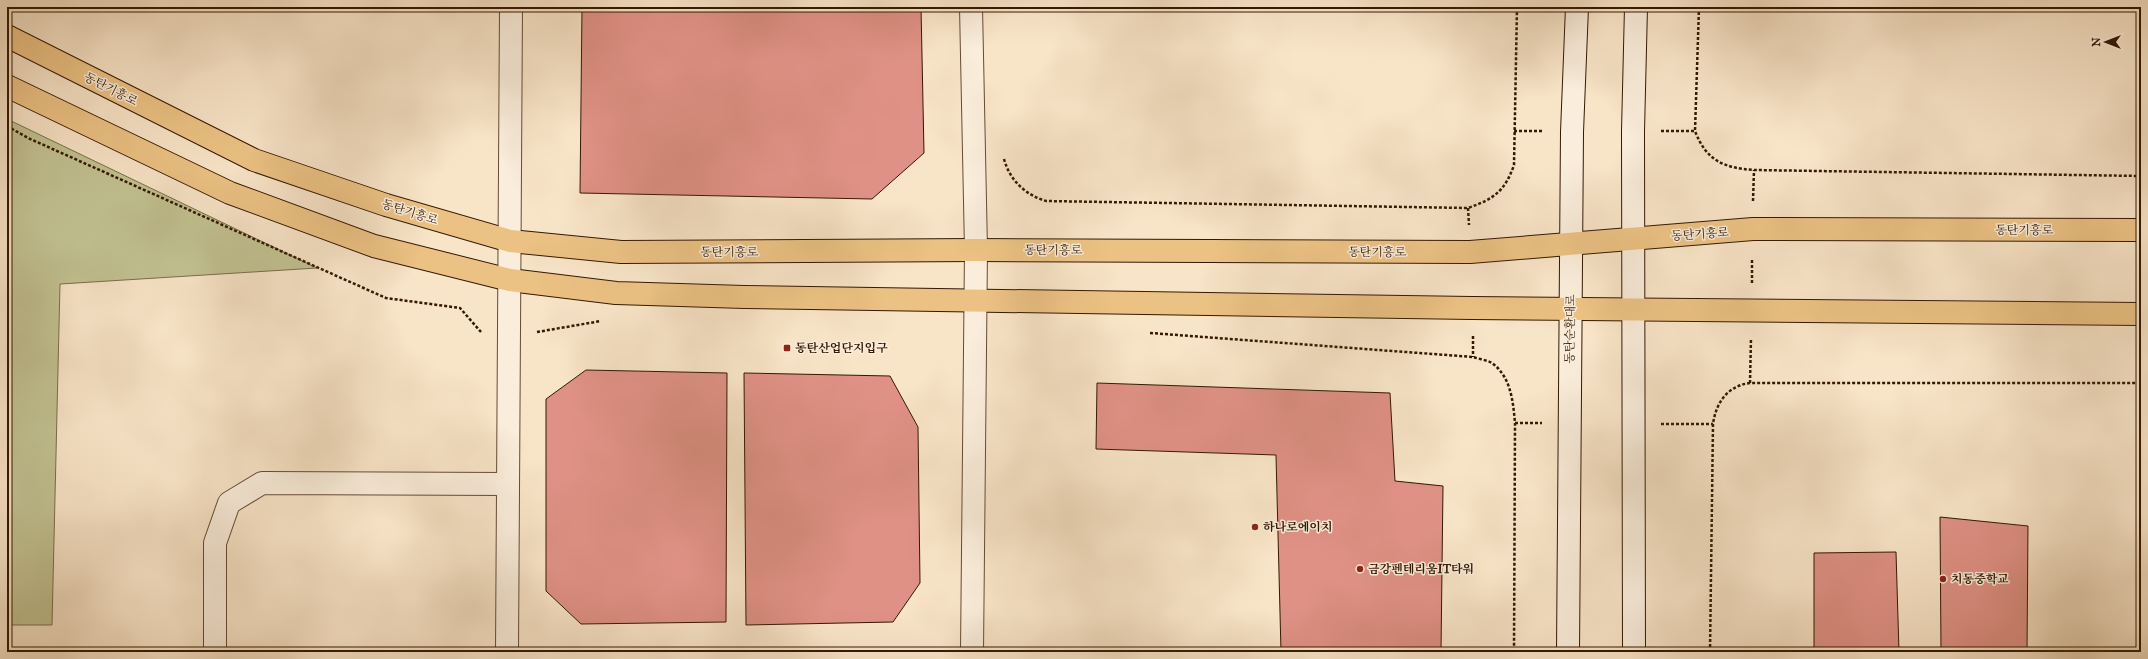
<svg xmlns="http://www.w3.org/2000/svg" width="2148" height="659" viewBox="0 0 2148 659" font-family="'IM FELL Great Primer','Noto Serif KR',serif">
	<rect width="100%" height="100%" fill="#f8e4c7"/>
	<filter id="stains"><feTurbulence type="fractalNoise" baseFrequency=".005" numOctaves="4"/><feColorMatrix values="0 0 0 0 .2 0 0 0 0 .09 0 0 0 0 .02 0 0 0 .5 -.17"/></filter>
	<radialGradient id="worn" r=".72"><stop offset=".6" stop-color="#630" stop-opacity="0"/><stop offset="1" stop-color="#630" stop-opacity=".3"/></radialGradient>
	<path fill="#c2c292" stroke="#7b6d4a" d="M7,119L317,268L60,284L52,625H7Z"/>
	<path fill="#df9185" stroke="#341803" d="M582,7H921L924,153L872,199L580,193Z
		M586,370L727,373L726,622L581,624L546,591V399Z
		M744,373L890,376L918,427L920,583L893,622L746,625Z
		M1097,383L1390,393L1395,481L1443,486L1441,652H1281L1276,455L1096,449Z
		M1940,517L2028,526L2027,652H1941Z
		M1896,552L1899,652H1814V553Z"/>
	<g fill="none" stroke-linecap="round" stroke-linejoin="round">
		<g stroke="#654b34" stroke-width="24">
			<path id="street" d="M971,7L976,250L972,652
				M215,652V543L229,503L262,483L508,484
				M507,652L511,7"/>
		</g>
		<g stroke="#341803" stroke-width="24">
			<path id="secondary" d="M1568,652L1572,132L1577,7
				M1634,652L1633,131L1636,7"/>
		</g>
		<g stroke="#341803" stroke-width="24">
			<path id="primary" d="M7,36L254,160L386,205L510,241L621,252L976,250L1470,252L1753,229L2141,230
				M7,86L230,193L374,246L510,280L616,293L744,297L1472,308L2141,314"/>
		</g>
		<path stroke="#341803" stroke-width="2.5" stroke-dasharray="3 2" stroke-linecap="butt" d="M1699,7L1695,131C1706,160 1723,168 1754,170L2141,176
			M7,126L28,138L386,298L460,308L481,332
			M1514,131H1544
			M1661,131H1695
			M1004,159C1010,181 1026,195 1046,201L1468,208C1494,199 1505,191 1514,165L1517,7
			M1753,201L1754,170
			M1468,208L1469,225
			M1752,283V258
			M537,332L601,321
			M1150,333L1473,357C1479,359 1487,360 1492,363C1511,377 1513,401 1515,423L1514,652
			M1473,336V357
			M1750,383L1751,338
			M1515,423H1542
			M1661,424H1713
			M1710,652L1713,424C1716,403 1727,386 1750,383H2141"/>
		<use href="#street" stroke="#faeddb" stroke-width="22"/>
		<use href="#secondary" stroke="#faeddb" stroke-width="22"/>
		<use href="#primary" stroke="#ecc284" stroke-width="22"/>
	</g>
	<g fill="#8f2418" stroke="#faeddb" stroke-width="1.5">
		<rect x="783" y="344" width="8" height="8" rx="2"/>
		<circle cx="1255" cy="527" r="4"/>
		<circle cx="1360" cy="569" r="4"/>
		<circle cx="1943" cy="579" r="4"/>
	</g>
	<g text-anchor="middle" stroke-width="3" stroke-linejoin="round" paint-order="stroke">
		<g font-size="12" fill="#341803" stroke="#faeddb">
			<text transform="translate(111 89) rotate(27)" y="4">동탄기흥로</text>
			<text transform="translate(410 212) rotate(17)" y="4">동탄기흥로</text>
			<text x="2024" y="234">동탄기흥로</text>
			<text transform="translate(1700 234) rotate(-4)" y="4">동탄기흥로</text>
			<text x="1053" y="254">동탄기흥로</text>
			<text x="729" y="256">동탄기흥로</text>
			<text x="1377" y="256">동탄기흥로</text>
			<text transform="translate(1570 329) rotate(-89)" y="4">동탄순환대로</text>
		</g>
		<g font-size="12" font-weight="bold" fill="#341803" stroke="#faeddb" text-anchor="start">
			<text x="795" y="352">동탄산업단지입구</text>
			<text x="1263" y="531">하나로에이치</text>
			<text x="1368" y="573">금강펜테리움IT타워</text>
			<text x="1951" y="583">치동중학교</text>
		</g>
	</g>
	<rect width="2148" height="659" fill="none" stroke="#f8e4c7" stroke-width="24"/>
	<rect x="8" y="8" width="2132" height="643" fill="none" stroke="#341803" stroke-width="2"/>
	<rect x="12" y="12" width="2124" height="635" fill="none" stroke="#341803"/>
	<g transform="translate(2106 42) rotate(270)" stroke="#faeddb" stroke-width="3" paint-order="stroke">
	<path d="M0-3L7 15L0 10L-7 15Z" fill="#341803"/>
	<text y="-6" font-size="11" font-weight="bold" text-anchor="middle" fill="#341803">N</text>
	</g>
	<rect width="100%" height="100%" filter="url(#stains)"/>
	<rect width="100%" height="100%" fill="url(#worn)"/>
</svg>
